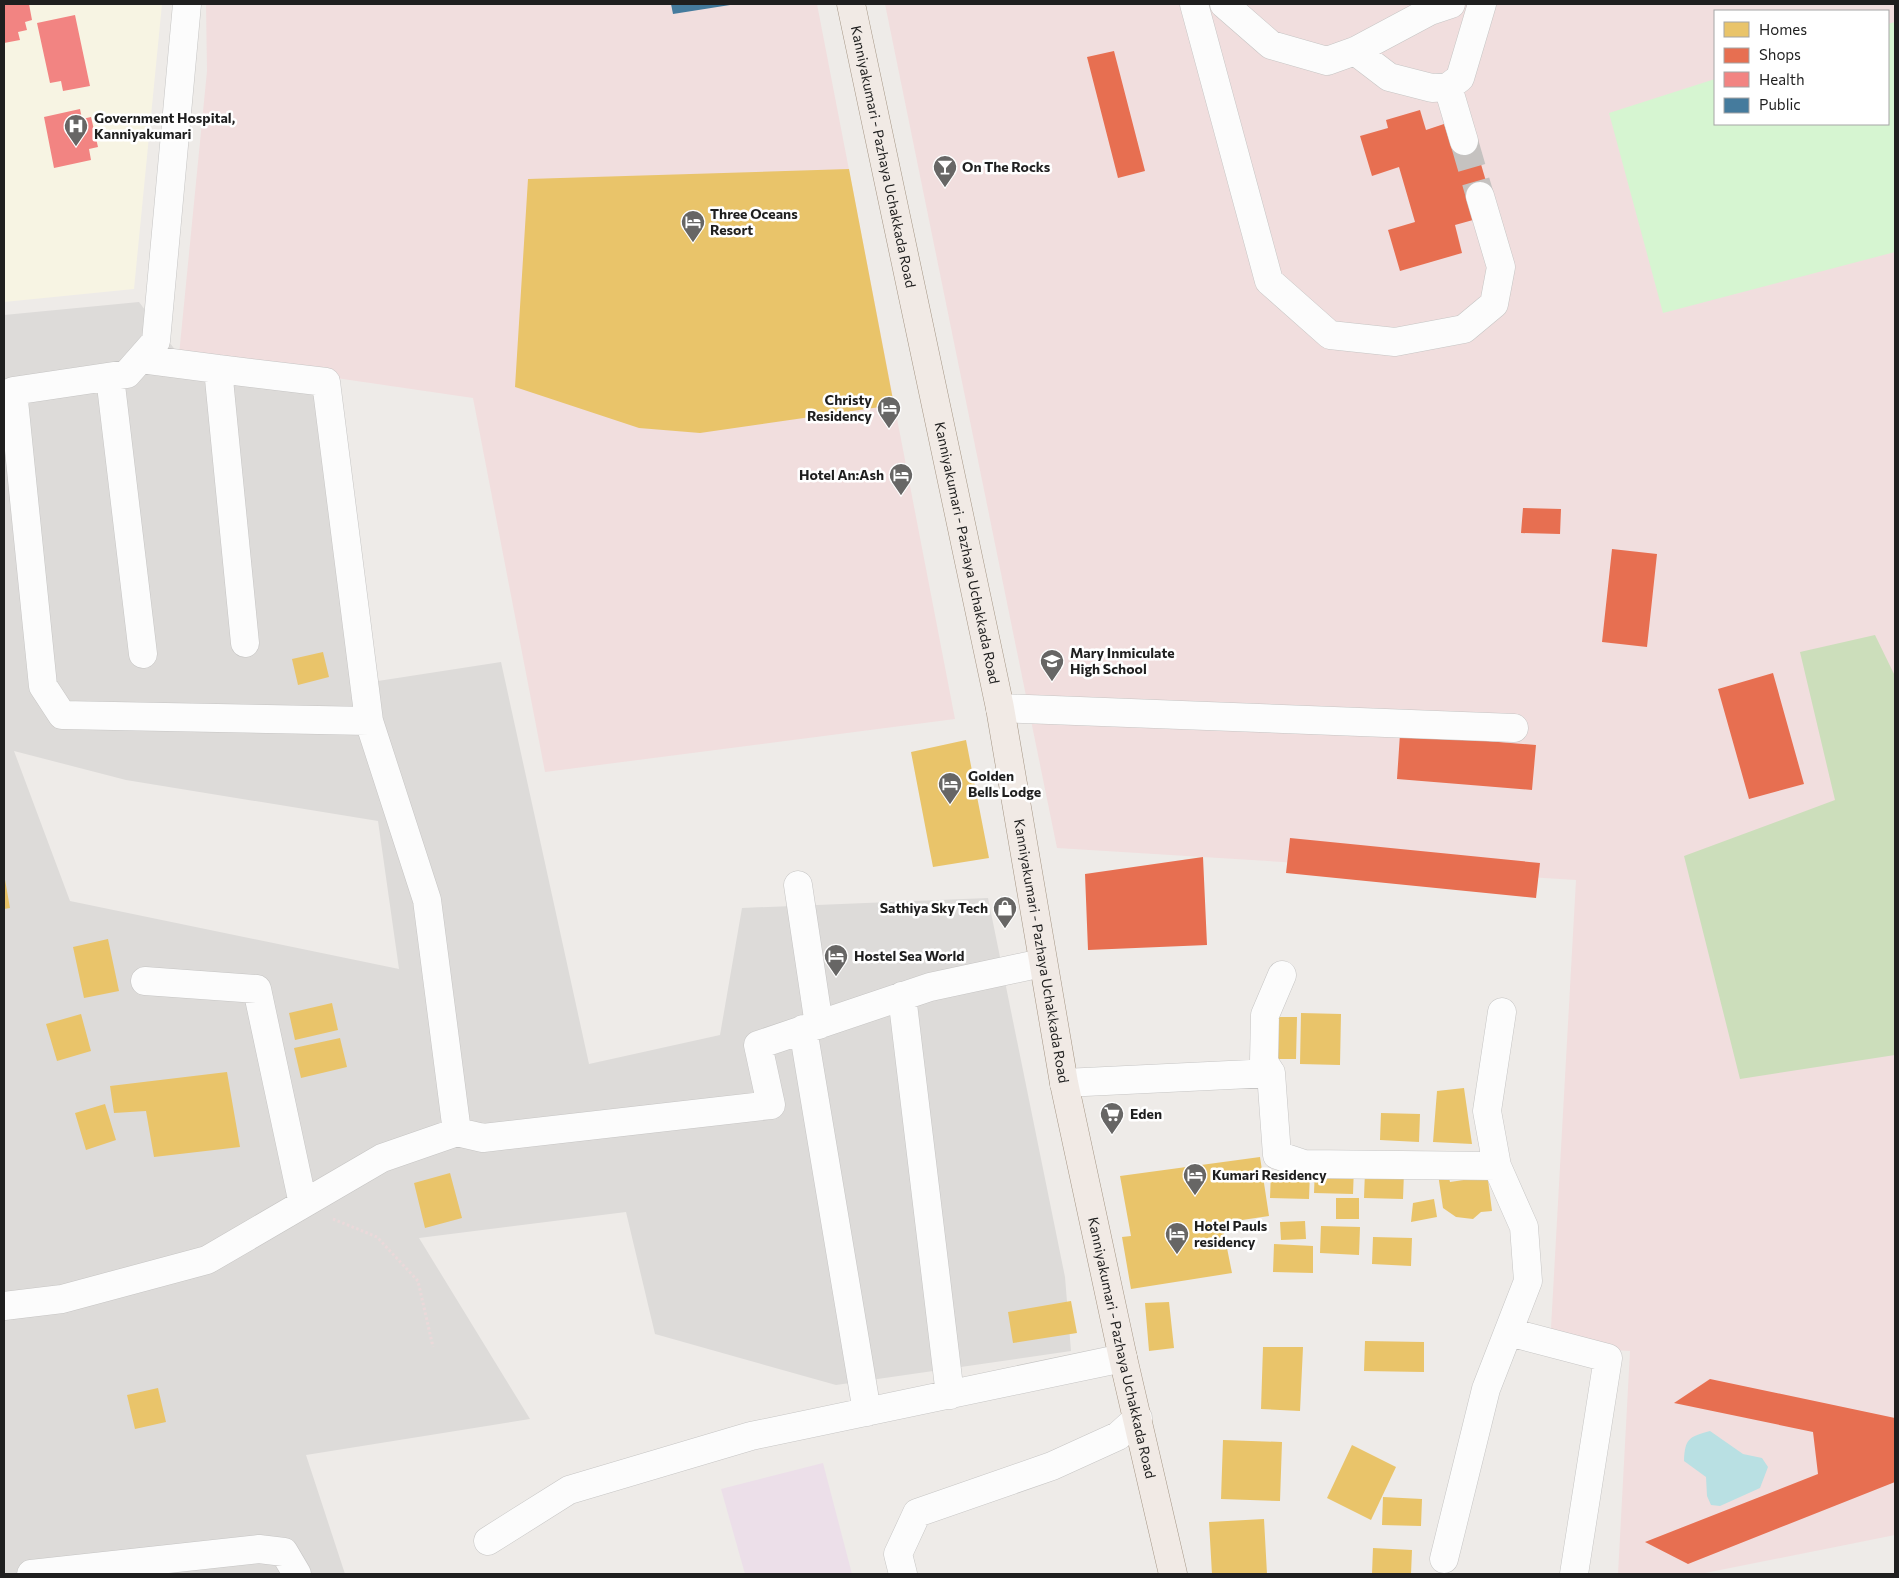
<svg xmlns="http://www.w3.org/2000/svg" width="1899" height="1578" viewBox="0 0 1899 1578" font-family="Commissioner,sans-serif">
	<rect width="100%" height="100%" fill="#eeebe8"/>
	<path fill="#dddbd9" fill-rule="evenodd" d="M139,302L179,355L336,378L365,683L501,662L589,1064L720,1035L742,908L988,898L1065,1277L1071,1351L836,1385L655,1334L626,1212L419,1238L530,1419L306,1455L345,1574H4V315ZM14,751L126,780L378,821L399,969L70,901Z"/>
	<path fill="#f1dede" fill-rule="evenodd" d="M206,4H817L955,719L545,772L473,398L179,355L207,71Z
		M885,4H1895V1535L1700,1574H1618L1630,1351L1550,1346L1576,880L1057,848ZM1715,11H1888V124H1715Z"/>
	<path fill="#ecdfe9" d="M823,1463L852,1574H745L721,1489Z"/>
	<path fill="#f7f4e3" d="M4,4H162L134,289L4,302Z"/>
	<path fill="#ccdebb" d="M1875,635L1895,676V1055L1740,1079L1684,856L1835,800L1800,652Z"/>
	<path fill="#d6f5d1" d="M1895,22V252L1663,313L1609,113L1715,79V124H1888V24Z"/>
	<path fill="#b9e0e3" d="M1710,1431L1743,1454L1762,1458L1768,1467L1760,1488L1720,1506L1711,1505L1707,1496L1706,1477L1684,1461C1685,1438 1689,1437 1710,1431Z"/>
	<path fill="#e9c46a" d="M849,169L894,405L700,433L639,428L515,387L528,179Z
		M323,652L329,677L298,685L292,659Z
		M966,740L989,858L933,867L911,752Z
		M4,874L10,908L4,909Z
		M108,939L119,991L84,998L73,947Z
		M332,1003L338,1030L295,1040L289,1013Z
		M1301,1013L1341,1014L1340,1065L1300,1064Z
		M81,1014L91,1051L57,1061L46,1024Z
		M1270,1017H1297L1296,1059H1270Z
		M340,1038L347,1067L301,1078L294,1048Z
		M227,1072L240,1147L154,1157L146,1111L114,1113L110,1086Z
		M1464,1088L1472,1144L1433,1142L1437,1091Z
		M105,1104L116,1140L86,1150L75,1113Z
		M1381,1113L1420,1114L1419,1142L1380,1140Z
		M1260,1157L1269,1216L1222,1223L1232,1273L1131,1289L1122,1237L1131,1236L1120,1176Z
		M1315,1166L1354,1167L1353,1194L1314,1193Z
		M1271,1171L1310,1172L1309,1199L1270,1198Z
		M1365,1171L1404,1172L1403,1199L1364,1198Z
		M1487,1172L1492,1211L1481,1212L1473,1219L1456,1217L1443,1208L1438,1174L1448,1173L1450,1182L1477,1178Z
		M450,1173L462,1218L425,1228L414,1183Z
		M1336,1198H1359V1219H1336Z
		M1434,1199L1437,1217L1411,1222L1413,1203Z
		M1305,1221L1306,1239L1281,1240L1280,1222Z
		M1321,1226L1360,1227L1359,1255L1320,1253Z
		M1373,1237L1412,1238L1411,1266L1372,1264Z
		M1274,1244L1313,1246V1273L1273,1272Z
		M1071,1301L1077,1333L1013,1343L1008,1312Z
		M1169,1302L1174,1348L1149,1351L1145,1303Z
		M1365,1341L1424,1342V1372L1364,1371Z
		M1263,1347H1303L1300,1411L1261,1409Z
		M158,1388L166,1422L135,1429L127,1395Z
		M1223,1440L1282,1442L1280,1501L1221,1499Z
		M1352,1445L1396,1467L1371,1520L1327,1498Z
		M1383,1497L1422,1499L1421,1526L1382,1525Z
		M1264,1519L1267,1574H1212L1209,1522Z
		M1373,1548L1412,1550L1411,1574H1372Z"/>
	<path fill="#e76f51" d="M1114,51L1145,171L1118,178L1087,57Z
		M1420,110L1426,130L1444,124L1453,151L1475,144L1488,188L1466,194L1473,220L1455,225L1462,253L1400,271L1388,230L1415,222L1399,167L1372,176L1360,136L1388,128L1386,120Z
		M1523,508L1561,509L1560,534L1521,533Z
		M1612,549L1657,554L1647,647L1602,642Z
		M1773,673L1804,784L1749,799L1718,689Z
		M1400,734L1536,745L1532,790L1397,779Z
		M1290,838L1540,863L1536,898L1286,873Z
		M1203,857L1207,945L1088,950L1085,874Z
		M1710,1379L1895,1418V1482L1688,1564L1645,1542L1818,1474L1813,1432L1674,1403Z"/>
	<path fill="#f28482" d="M4,4H29L32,20L25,22L27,30L18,32L20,40L4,43Z
		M75,15L90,86L63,91L61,81L50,83L37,23Z
		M80,109L82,119L91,117L98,147L89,149L91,160L54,168L44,117Z"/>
	<path fill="#457b9d" d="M671,4H730V5L673,14Z"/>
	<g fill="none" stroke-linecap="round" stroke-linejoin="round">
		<path stroke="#c5c2c0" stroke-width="28" stroke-dasharray="28 14" stroke-linecap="butt" d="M1464,141L1480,196"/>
		<g stroke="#c6c5c4" stroke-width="29">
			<path id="minor" d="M187,4L156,341L127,374L13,391L43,686L62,715L369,721L427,900L457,1132
				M1194,4L1269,281L1330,335L1395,342L1464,329L1494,304L1501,267L1480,196
				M1224,4L1271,45L1327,61L1355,51L1430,11L1451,4
				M1355,51L1389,77L1432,88L1448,87L1464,141
				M1448,87L1460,78L1482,4
				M141,359L218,369L245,643
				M218,369L326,382L369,721
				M110,377L143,654
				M1000,708L1514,728
				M798,885L819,1025
				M145,981L257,989L303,1204
				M902,996L950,1395
				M803,1029L867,1412
				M1271,1073L1264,1062L1265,1015L1282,975
				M1064,1083L1271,1073L1277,1155L1304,1164L1497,1166
				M4,1306L62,1299L207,1260L382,1158L457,1132L483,1138L771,1105L758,1045L930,987L1042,963
				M1509,1332L1608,1358L1574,1574
				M488,1541L569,1490L751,1436L1123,1358
				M1444,1559L1486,1389L1528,1281L1524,1227L1497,1166L1487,1111L1502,1012
				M31,1574L259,1549L284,1552L297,1574
				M903,1574L898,1554L917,1513L1052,1466L1118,1436L1138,1418"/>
		</g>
		<g stroke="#a49584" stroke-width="29">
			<g id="major">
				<path id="s1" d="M851,4L1000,708L1064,1083L1123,1358L1173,1574"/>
			</g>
		</g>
		<path stroke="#ebd9da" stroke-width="3" stroke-dasharray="2.5 2.5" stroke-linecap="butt" d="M333,1219L377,1237L418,1281L433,1347"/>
		<use href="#minor" stroke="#fcfcfc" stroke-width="28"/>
		<use href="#major" stroke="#f1eae5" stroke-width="28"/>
	</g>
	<defs>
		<g id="hospital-pin" transform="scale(1.25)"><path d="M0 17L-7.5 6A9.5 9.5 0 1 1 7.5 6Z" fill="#676665" stroke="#fff"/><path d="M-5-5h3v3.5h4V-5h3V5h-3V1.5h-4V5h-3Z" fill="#fff"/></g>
		<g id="bar-pin" transform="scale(1.25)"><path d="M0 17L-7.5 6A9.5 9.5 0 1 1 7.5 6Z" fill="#676665" stroke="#fff"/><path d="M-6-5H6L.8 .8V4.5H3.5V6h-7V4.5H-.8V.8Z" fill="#fff"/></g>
		<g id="hotel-pin" transform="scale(1.25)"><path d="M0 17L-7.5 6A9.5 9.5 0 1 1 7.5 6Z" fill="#676665" stroke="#fff"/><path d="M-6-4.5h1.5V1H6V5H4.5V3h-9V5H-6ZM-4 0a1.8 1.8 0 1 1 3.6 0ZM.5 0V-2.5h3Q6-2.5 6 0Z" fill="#fff"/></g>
		<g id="school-pin" transform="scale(1.25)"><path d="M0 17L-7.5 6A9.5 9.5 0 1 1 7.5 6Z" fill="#676665" stroke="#fff"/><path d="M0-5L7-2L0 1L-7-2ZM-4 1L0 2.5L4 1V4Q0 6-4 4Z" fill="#fff"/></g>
		<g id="shop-pin" transform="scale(1.25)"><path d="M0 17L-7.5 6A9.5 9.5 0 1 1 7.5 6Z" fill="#676665" stroke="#fff"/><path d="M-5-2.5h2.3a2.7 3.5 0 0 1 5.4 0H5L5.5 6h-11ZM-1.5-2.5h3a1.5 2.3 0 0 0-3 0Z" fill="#fff"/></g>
		<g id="supermarket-pin" transform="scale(1.25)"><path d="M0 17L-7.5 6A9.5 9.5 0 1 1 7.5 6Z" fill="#676665" stroke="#fff"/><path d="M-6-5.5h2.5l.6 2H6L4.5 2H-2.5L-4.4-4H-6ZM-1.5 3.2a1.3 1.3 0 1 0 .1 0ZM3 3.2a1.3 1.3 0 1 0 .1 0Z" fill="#fff"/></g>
	</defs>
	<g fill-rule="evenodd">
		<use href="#hospital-pin" x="76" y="126"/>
		<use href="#bar-pin" x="945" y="167"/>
		<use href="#hotel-pin" x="693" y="222"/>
		<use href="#hotel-pin" x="889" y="408"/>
		<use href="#hotel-pin" x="901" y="475"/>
		<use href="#school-pin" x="1052" y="661"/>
		<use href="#hotel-pin" x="950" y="784"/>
		<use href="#shop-pin" x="1005" y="908"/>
		<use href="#hotel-pin" x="836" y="956"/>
		<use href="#supermarket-pin" x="1112" y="1114"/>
		<use href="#hotel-pin" x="1195" y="1175"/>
		<use href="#hotel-pin" x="1177" y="1234"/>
	</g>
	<g text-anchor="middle" stroke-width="5" stroke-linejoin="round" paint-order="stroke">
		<g font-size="14" font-weight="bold" fill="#1f1f1f" stroke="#fff" text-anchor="start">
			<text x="94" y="123">Government Hospital,<tspan x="94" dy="16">Kanniyakumari</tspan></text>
			<text x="962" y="172">On The Rocks</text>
			<text x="710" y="219">Three Oceans<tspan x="710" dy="16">Resort</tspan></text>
			<text x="872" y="405" text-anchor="end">Christy<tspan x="872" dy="16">Residency</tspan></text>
			<text x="884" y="480" text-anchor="end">Hotel An:Ash</text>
			<text x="1070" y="658">Mary Inmiculate<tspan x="1070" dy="16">High School</tspan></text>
			<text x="968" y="781">Golden<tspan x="968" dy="16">Bells Lodge</tspan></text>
			<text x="988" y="913" text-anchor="end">Sathiya Sky Tech</text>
			<text x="854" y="961">Hostel Sea World</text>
			<text x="1130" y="1119">Eden</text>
			<text x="1212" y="1180">Kumari Residency</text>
			<text x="1194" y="1231">Hotel Pauls<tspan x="1194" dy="16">residency</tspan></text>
		</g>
		<g font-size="14" fill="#1f1f1f" stroke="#fff">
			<text dy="5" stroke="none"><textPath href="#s1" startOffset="156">Kanniyakumari - Pazhaya Uchakkada Road</textPath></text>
			<text dy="5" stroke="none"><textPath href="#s1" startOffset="561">Kanniyakumari - Pazhaya Uchakkada Road</textPath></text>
			<text dy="5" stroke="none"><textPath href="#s1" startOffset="966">Kanniyakumari - Pazhaya Uchakkada Road</textPath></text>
			<text dy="5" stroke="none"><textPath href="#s1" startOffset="1371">Kanniyakumari - Pazhaya Uchakkada Road</textPath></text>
		</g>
	</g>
	<rect width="1899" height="1578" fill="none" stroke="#1f1f1f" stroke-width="10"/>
	<rect x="1714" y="10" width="175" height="115" fill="#ffffff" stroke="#a5a5a5"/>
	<rect x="1724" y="22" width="25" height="15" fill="#e9c46a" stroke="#a5a5a5"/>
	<text x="1759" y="35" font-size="15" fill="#1f1f1f">Homes</text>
	<rect x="1724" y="48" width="25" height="15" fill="#e76f51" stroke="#a5a5a5"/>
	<text x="1759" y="60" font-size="15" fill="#1f1f1f">Shops</text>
	<rect x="1724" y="72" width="25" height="15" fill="#f28482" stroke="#a5a5a5"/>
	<text x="1759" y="85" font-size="15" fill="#1f1f1f">Health</text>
	<rect x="1724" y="98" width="25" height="15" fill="#457b9d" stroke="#a5a5a5"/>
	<text x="1759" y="110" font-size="15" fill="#1f1f1f">Public</text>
</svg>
